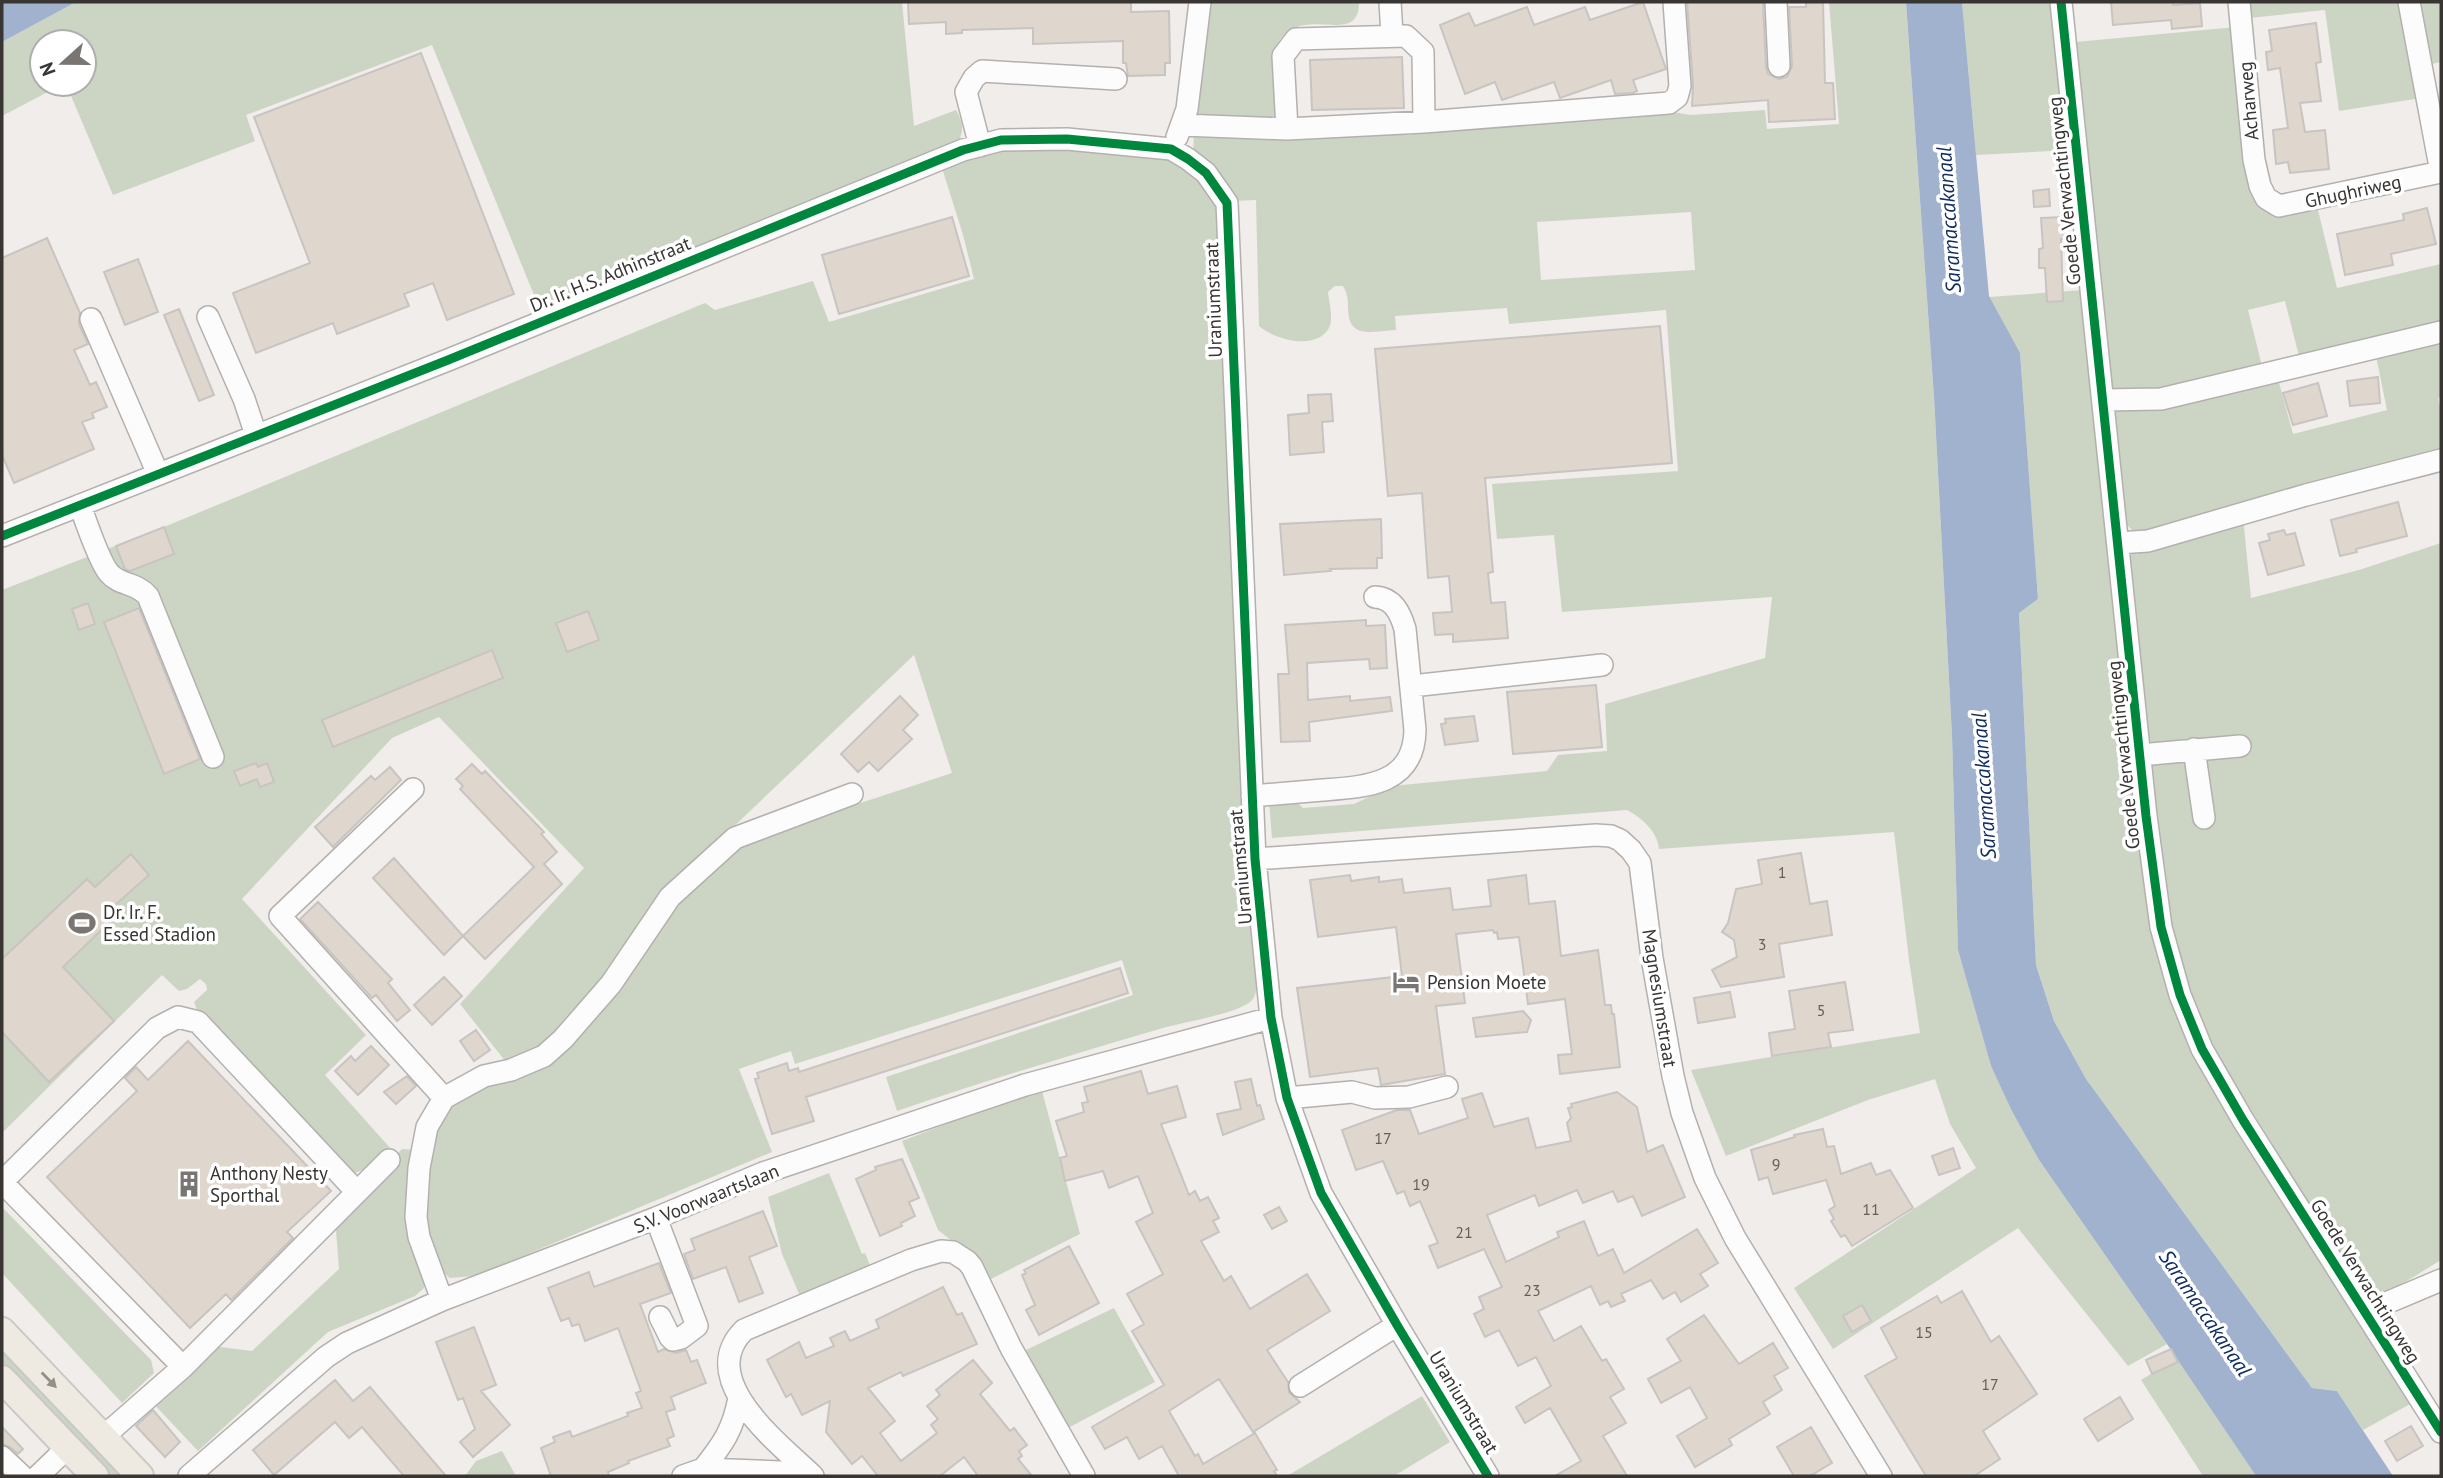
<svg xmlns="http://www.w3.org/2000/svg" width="2443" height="1478" viewBox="0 0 2443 1478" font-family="'PT Sans',sans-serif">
	<rect width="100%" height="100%" fill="#f0edea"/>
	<path fill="#ccd5c4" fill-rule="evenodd" d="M76,2H902L914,126L956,110C964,124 964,131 957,145L541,312L432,45L246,115L255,141L113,195L66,84H84V42H42V84H63L2,116V42Z
		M1207,2H1359C1359,50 1300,0 1277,45L1276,114L1272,117L1193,118Z
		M1829,2H1906L1934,397L1952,736L1958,950L1991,1066L2039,1160L2167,1344L2128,1366L2018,1228L1833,1349L1794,1288L1976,1168L1950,1124L1935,1079L1868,1100L1726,1156L1691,1070L1920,1033L1909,960L1894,832L1659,849C1658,832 1641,817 1627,810L1272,838L1269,801L1294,799L1303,808L1354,804L1392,786L1547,771L1558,755L1607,751L1605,704L1765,658L1772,597L1562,612L1554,535L1497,539L1492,484L1678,471L1666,310L1509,324L1507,308L1395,316L1396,330C1372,331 1349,340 1348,309C1348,300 1348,294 1343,286H1335L1328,292C1329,303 1335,322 1327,331C1312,350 1274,339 1259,326L1256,200L1233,201C1222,181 1212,163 1193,151L1194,134L1410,135L1432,129L1662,110L1690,115L1765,110L1767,129L1839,124ZM1691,212L1695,270L1541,280L1537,222Z
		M1962,2H2054L2069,150L1976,155Z
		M2248,2H2403L2421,98L2339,111L2325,10L2249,18Z
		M2416,2H2441V62L2427,65Z
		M2236,27L2255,193L2317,206L2337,288L2441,264V326L2300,360L2285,301L2248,310L2263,370L2176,391L2111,392L2076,42Z
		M1014,147C1057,149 1159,142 1191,171C1206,184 1215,204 1222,222L1258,983C1256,990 1256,997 1250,1002C1235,1014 1184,1022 1163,1028C1074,1054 985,1081 897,1111L886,1077L1133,995L1122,960L795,1064L791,1051L739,1069L772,1152L475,1276L450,1278L442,1272L437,1264L424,1216L426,1174L439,1116L468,1088L522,1074L673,903L735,844L952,773L914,655L729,831L603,980L540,1049L506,1062L460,1004L584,868L439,717L392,738L242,899L366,1035L325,1075L391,1149L365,1169L350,1175L198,1013L194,1002L207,990L206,984L200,979L187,989L179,991L162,975L2,1133V590L164,527L705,303L715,310L813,281L829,322L974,279L963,235L942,168L956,162Z
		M2083,290L2165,969L2412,1403L2363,1430L2337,1391L2312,1388L2086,1079L2054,1021L2036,965L2019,613L2038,599L2020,354L1989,297Z
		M2441,335V397L2438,398L2441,412V456L2140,533L2132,530L2125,523L2112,409L2277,375L2293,434L2387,410L2375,351Z
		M2243,517L2251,598L2359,570L2441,543V1260L2371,1303L2205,1036L2186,990L2167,918L2134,627L2128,550Z
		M1041,1087L1080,1234L987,1281L966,1252L938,1230L902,1141Z
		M402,1149L413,1150L425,1280L424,1288L415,1296L328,1332L198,1451L150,1400L205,1345L252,1351L339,1269L335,1218Z
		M829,1173L862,1254L865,1253L871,1268L800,1296L782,1254L768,1197Z
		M2,1207L151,1360L154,1373L122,1403L2,1273Z
		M1114,1308L1155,1382L1066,1429L1024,1351Z
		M2,1345L125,1476H106L2,1366Z
		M2177,1358L2256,1476H2203L2141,1380Z
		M1422,1396L1450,1442L1394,1476H1287Z
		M502,1451L516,1476H465L476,1461Z"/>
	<path fill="#a1b2cf" d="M2,2H76L2,42Z
		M1906,2H1962L1989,296L2020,353L2038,599L2019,613L2036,965L2054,1021L2086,1079L2312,1388L2337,1391L2393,1476H2256L2167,1344L2039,1160L2012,1111L1991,1066L1958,950L1952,736L1934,397Z"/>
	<path fill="#dfd6cd" stroke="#c7c4c2" stroke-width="2" d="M908,2H1131V12L1169,11L1170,63H1165V75L1128,76L1126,63H1123V41L1033,44V28L962,30V33L946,34V22L909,24Z
		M1643,2L1666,69L1633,80L1637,91L1633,93L1615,94L1611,80L1560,98L1554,82L1502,100L1495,82L1465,94L1440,25L1469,13L1475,26L1527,7L1534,25L1585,7L1590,20Z
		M1687,2H1763L1766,67L1768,74L1779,79L1787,77L1792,66L1789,7H1806V2H1823L1825,83H1833L1835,119L1769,122L1768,100L1692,106L1693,85Z
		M2111,2H2172L2173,5L2200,3L2202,26L2172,29L2171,20L2113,25Z
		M2316,23L2321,62L2316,63L2321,101L2300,103L2305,132L2325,130L2329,169L2290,173L2288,162L2276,164L2273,130L2288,128L2280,68L2268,70L2266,52L2272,51L2269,30Z
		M421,53L514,294L447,320L433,283L404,294L409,306L337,334L333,323L256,353L233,293L310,263L254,117Z
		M1402,57L1404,108L1312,110L1310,60Z
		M2049,189L2050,206L2034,207L2033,191Z
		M2427,208L2436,244L2391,254L2393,265L2345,275L2337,234L2404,220L2403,214Z
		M952,217L969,276L839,314L822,255Z
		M2063,217L2064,239H2061L2063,301L2047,302L2045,268H2039V249L2043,248L2041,218Z
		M47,238L80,313L79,324L88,344L74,350L90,385L96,382L107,407L92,413L94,418L82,422L94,449L14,483L2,455V258Z
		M138,259L158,312L125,325L104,272Z
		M179,309L214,395L199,401L164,315Z
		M1660,326L1672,463L1485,478L1493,572L1488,573L1491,603L1505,602L1508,638L1453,642V634L1435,635L1433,613L1452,612L1449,576L1428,578L1422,493L1388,496L1375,349Z
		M2378,377L2380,403L2350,406L2347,381Z
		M2318,383L2327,416L2293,425L2283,393Z
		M1331,394L1333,421L1322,422L1324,452L1290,455L1288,415L1309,413L1308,395Z
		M2398,502L2407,536L2356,549L2357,552L2340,556L2331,520Z
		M1381,519L1382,558H1377V568L1330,569L1331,571L1284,575L1280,524Z
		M164,527L174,554L130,571L125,569L116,546Z
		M2284,530L2286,535L2295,533L2304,565L2268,575L2259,543L2270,540L2268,534Z
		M88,603L95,624L79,630L72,609Z
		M139,608L200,759L164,774L104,622Z
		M588,611L599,640L567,652L556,623Z
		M1366,620V626L1385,625L1387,668L1370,669L1369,659L1307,663L1308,700L1350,696V701L1390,697L1392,711L1309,722L1310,741L1281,742L1278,674H1289L1285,625Z
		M492,650L503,678L333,747L322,720Z
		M1596,685L1602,747L1513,754L1507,692Z
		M900,696L918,715L903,730L912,739L878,771L869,762L858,772L841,754Z
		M1474,716L1478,741L1445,745L1441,724L1446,723L1445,719Z
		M256,763L258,767L267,763L274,782L260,787L257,779L240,786L234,771Z
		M472,764L482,774L485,771L544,832L541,834L557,852L544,864L562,884L485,959L463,936L534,867L460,789L463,786L456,779Z
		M390,767L401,780L333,847L315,827L371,776L375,780Z
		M1801,853L1810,904L1827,901L1832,935L1779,944L1784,977L1721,987L1712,970L1737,957L1734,940L1722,932L1728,923L1736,889L1762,884L1758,860Z
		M131,854L149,875L113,907L119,913L63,967L114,1021L49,1082L2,1032V959L87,879L95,887Z
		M394,858L463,936L444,955L373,878Z
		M1350,875L1351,881L1379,877V882L1402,879L1404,893L1450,888L1453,910L1491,906L1488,880L1526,875L1529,904L1555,901L1561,956L1598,950L1605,1005H1611L1612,1014H1614L1620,1067L1560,1074L1558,1055L1572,1054L1565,999L1528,1004L1519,937L1498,939L1497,932L1494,933L1493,930L1456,934L1465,1003L1436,1006L1445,1074L1381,1085L1378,1068L1310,1077L1297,988L1402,976L1396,927L1318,937L1310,880Z
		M318,902L392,979L388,983L410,1010L397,1021L376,995L372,998L300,919Z
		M1120,968L1128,993L806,1097L814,1121L772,1134L755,1079L759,1078L757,1073L787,1063L789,1071L798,1068L799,1072Z
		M444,977L462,996L432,1025L414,1005Z
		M1845,982L1853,1030L1828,1033L1831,1047L1772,1056L1769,1033L1795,1029L1789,991Z
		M1730,992L1735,1017L1698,1023L1694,998Z
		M1523,1011L1531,1020L1527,1032L1476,1037L1473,1018Z
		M476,1030L490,1050L474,1061L460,1041Z
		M188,1041L331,1191L287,1232L293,1238L231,1300L226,1294L190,1328L47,1177L137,1091L125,1078L136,1067L148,1080Z
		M371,1046L389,1065L358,1095L335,1071L351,1056L355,1061Z
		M1141,1071L1148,1094L1177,1086L1186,1117L1161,1124L1189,1195L1195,1191L1200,1201L1208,1197L1219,1218L1213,1221L1219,1232L1201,1241L1224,1281L1231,1276L1250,1309L1307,1274L1330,1311L1267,1350L1288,1382L1289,1392L1300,1402L1253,1432L1219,1379L1169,1411L1195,1456L1198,1454L1203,1464L1255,1433L1277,1470L1274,1471L1277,1476H1179L1162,1446L1139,1459L1127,1437L1105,1449L1092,1427L1164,1385L1132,1331L1144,1324L1127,1294L1163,1274L1136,1222L1153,1213L1138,1176L1109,1188L1103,1171L1065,1181L1060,1158L1067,1156L1056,1121L1084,1112L1082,1103L1088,1102L1084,1087Z
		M407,1076L416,1086L396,1104L384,1092Z
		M1251,1079L1257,1106L1260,1105L1264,1119L1223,1135L1217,1114L1241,1109L1235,1082Z
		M1617,1092L1637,1107L1647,1152L1663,1145L1685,1197L1642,1216L1633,1196L1618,1202L1613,1191L1583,1203L1577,1190L1539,1206L1535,1195L1487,1215L1506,1262L1559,1237L1557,1232L1584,1221L1598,1256L1613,1249L1624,1273L1697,1229L1718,1263L1700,1274L1708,1286L1681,1302L1675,1292L1663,1299L1651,1280L1621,1294L1625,1301L1611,1307L1608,1301L1600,1305L1591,1286L1538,1311L1554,1341L1581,1326L1602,1361L1606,1359L1624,1389L1610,1397L1626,1423L1603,1436L1627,1476H1555L1581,1461L1550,1408L1525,1423L1516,1407L1551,1386L1536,1357L1518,1366L1499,1330L1485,1337L1474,1314L1484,1309L1479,1297L1502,1287L1484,1249L1438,1268L1429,1246L1438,1243L1420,1201L1410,1206L1404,1191L1397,1194L1383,1161L1356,1170L1342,1130L1397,1110H1410L1419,1134L1468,1118L1462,1099L1482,1093L1494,1127L1528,1118L1536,1148L1571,1141L1567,1123L1571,1118L1568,1108L1572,1107L1571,1104Z
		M1823,1129L1827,1147L1834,1146L1841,1174L1871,1163L1876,1175L1890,1170L1913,1208L1852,1246L1845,1235L1841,1237L1831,1221L1834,1219L1829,1210L1835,1206L1826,1180L1773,1194L1768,1177L1759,1180L1751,1150L1795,1137L1794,1135Z
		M1953,1148L1960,1168L1939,1175L1932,1156Z
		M902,1159L919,1198L909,1202L915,1216L901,1223L902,1226L880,1236L856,1179L876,1170L875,1167Z
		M1279,1207L1287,1221L1272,1229L1264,1215Z
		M763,1211L777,1246L749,1257L763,1293L739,1302L726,1267L693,1279L684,1254L695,1250L691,1239Z
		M1069,1246L1099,1303L1039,1335L1026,1310L1035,1305L1022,1275L1026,1273L1024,1270Z
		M659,1263L671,1293L640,1304L658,1352L664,1349L676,1353L686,1350L691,1362L697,1360L706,1383L671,1397L675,1409L666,1412L674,1436L667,1439L670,1446L628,1461L629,1463L608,1472L609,1476H551L541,1448L555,1442L553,1437L570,1431L572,1437L628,1416L627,1413L642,1408L636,1393L641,1391L618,1328L585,1341L579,1324L572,1326L569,1318L561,1321L548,1288L589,1272L594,1287Z
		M943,1287L957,1315L962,1313L977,1344L903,1376L901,1372L868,1388L895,1421L880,1433L901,1461L937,1433L931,1425L938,1419L927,1406L940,1395L936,1390L973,1360L992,1383L980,1394L1010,1431L1014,1428L1027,1445L1019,1451L1022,1456L1018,1459L1032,1476H978L964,1457L940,1476H878L862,1456L852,1464L826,1432L830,1401L802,1415L791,1394L786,1397L767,1360L799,1342L806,1358L834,1346L830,1338L845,1331L850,1341L879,1328L876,1320Z
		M1962,1291L1991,1342L1999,1336L2037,1394L1983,1431L2000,1459L1974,1476H1926L1865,1376L1897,1358L1881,1328L1937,1296L1941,1303Z
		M1862,1305L1871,1321L1852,1332L1843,1316Z
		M1704,1315L1739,1364L1773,1343L1788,1368L1774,1376L1782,1390L1763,1402L1770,1414L1729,1439L1732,1445L1695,1467L1677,1436L1707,1418L1690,1387L1661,1403L1648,1379L1681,1361L1667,1339Z
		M474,1327L496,1385L481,1391L510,1425L473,1457L460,1442L475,1429L463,1398L458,1400L436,1342Z
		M2171,1349L2178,1362L2152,1374L2146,1360Z
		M335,1380L353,1401L370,1387L446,1476H404L362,1427L349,1438L335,1422L274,1475L253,1450Z
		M2120,1397L2133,1419L2098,1441L2084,1419Z
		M153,1410L180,1442L165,1457L136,1426Z
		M2411,1426L2423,1446L2397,1461L2385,1441Z
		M2,1427L23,1449L18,1454L10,1447L2,1444Z
		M1811,1427L1832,1463L1810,1476H1794L1777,1447Z"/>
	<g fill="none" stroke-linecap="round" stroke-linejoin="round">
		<g stroke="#b3b0ae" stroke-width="24">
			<path id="minor" d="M1390,2L1392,35
				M1776,2L1779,66
				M2061,2L2146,816L2161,927L2180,995L2202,1049L2243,1120L2441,1432
				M2239,2L2254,160L2260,186L2266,198L2279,206L2441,172
				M2409,2L2441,172
				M1182,125L1287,129L1424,122L1669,103L1677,97L1680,86L1674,2
				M1287,129L1283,56L1296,39L1406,36L1423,52L1424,122
				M1177,137L1187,109L1200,2
				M980,146L966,92L974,78L982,71L1116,79
				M208,317L244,399L256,435
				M91,319L158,474
				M2103,400L2161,399L2441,332
				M80,505C86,522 99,561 109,573C120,586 136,582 148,596L213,757
				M2,536L448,360L963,150L1001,140L1067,139L1171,149L1188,159L1206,173L1227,203L1255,859L1271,1018L1287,1098L1321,1193L1397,1325L1488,1476
				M2118,543L2148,541L2306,495L2441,460
				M1412,686L1602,665
				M2194,749L2204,818
				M2140,755L2240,746
				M413,789L280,916L444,1098
				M1252,796C1275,794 1299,792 1323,790C1365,787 1414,785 1415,730L1405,629C1400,612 1393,598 1375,597
				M1255,859L1596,835L1611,836L1620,840L1631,850L1640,863L1652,958L1673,1076L1682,1113L1705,1178L1735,1238L1881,1476
				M1287,1098L1352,1092L1375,1098L1409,1097L1447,1087
				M2,1182L157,1028L178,1017L198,1022L356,1191
				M2,1182L183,1367
				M656,1218L697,1326L681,1338L673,1340L670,1337L660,1317
				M442,1300L419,1237L416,1217L419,1168L427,1127L444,1098L484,1076L511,1070L544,1056L563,1039L611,984L670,897L735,838L852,794
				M2365,1312L2441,1280
				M1300,1386L1397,1325
				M103,1437L183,1367L389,1160
				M2,1457L22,1476
				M703,1469C723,1444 733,1430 739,1398
				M38,1476L67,1448
				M189,1476L326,1357L347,1343L442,1300L656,1218L763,1173L1025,1085L1271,1018
				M683,1476L703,1469L780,1472L804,1476
				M813,1476C781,1445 694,1380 744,1330L911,1260L941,1251L953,1252L967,1261L972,1267L1011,1348L1084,1476"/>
		</g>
		<g stroke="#cac8c7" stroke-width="30">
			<path id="major" d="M2,1331L140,1476
				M2,1379L95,1476"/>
		</g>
		<use href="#minor" stroke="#fdfcfc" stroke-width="21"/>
		<use href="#major" stroke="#eee9e1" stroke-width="26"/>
		<g stroke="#fff" stroke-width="13">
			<path id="cycleway" d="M2061,2L2146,816L2161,927L2180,995L2202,1049L2243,1120L2441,1432
				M2,536L448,360L963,150L1001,140L1067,139L1171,149L1188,159L1206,173L1227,203L1255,859L1271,1018L1287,1098L1321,1193L1397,1325L1488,1476"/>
		</g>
		<use href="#cycleway" stroke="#00873e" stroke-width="9"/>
	</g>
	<defs><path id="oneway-solid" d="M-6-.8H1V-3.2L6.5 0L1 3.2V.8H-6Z" transform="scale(1.75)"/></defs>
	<use fill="#938f8a" href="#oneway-solid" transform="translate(49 1380) rotate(46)"/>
	<defs>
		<g id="stadium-bare" transform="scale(2.1)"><path d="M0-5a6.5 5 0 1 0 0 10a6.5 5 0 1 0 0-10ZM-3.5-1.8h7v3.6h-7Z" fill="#787573" stroke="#fff" stroke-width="2.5" paint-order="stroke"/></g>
		<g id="hotel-bare" transform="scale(2.1)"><path d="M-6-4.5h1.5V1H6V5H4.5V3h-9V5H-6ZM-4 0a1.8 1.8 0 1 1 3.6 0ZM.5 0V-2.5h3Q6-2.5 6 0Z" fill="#787573" stroke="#fff" stroke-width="2.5" paint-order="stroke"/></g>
		<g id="building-bare" transform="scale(2.1)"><path d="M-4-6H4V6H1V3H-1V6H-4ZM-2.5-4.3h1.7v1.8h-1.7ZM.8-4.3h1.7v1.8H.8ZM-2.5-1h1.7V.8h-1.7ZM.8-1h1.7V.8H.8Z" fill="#787573" stroke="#fff" stroke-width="2.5" paint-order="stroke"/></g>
	</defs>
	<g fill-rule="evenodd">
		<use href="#stadium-bare" x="82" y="923"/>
		<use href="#hotel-bare" x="1406" y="982"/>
		<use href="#building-bare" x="189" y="1184"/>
	</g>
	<g text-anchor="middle" stroke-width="7" stroke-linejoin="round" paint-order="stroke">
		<g font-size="16" fill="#645f5b">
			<text x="1782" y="878">1</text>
			<text x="1762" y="950">3</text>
			<text x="1821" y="1016">5</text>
			<text x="1383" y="1144">17</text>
			<text x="1776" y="1170">9</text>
			<text x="1421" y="1190">19</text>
			<text x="1871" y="1215">11</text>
			<text x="1464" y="1238">21</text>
			<text x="1532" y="1296">23</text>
			<text x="1924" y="1338">15</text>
			<text x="1990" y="1390">17</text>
		</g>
		<g font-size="19" fill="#383533" stroke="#fff">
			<text transform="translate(2248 101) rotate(-95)" y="7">Acharweg</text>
			<text transform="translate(2064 191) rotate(-96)" y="7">Goede Verwachtingweg</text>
			<text transform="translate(2353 191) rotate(-12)" y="7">Ghughriweg</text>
			<text transform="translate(610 274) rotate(-22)" y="7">Dr. Ir. H.S. Adhinstraat</text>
			<text transform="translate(1213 300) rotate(-92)" y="7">Uraniumstraat</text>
			<text transform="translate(2123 755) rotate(-96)" y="7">Goede Verwachtingweg</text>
			<text transform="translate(1240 867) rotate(-95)" y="7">Uraniumstraat</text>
			<text transform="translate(1660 998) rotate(81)" y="7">Magnesiumstraat</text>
			<text transform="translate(706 1198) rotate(-22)" y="7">S.V. Voorwaartslaan</text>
			<text transform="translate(2366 1281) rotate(58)" y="7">Goede Verwachtingweg</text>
			<text transform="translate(1464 1402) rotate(59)" y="7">Uraniumstraat</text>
		</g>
		<g font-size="19" fill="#383533" stroke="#fff" text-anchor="start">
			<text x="103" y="919">Dr. Ir. F.<tspan x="103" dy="22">Essed Stadion</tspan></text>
			<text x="1427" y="989">Pension Moete</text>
			<text x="210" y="1180">Anthony Nesty<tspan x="210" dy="22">Sporthal</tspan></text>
		</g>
		<g font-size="21" font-style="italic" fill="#112d63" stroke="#fff">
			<text transform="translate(1949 220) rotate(-94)" y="7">Saramaccakanaal</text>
			<text transform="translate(1984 786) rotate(-94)" y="7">Saramaccakanaal</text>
			<text transform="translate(2205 1313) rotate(56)" y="7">Saramaccakanaal</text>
		</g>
	</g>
	<rect width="2443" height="1478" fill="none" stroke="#383533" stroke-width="7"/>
	<g transform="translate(63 63) rotate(249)"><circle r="33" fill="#ffffff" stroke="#afaead" stroke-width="2"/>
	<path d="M0-5L12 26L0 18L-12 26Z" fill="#787573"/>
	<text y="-10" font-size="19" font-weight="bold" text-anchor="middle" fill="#383533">N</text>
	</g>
</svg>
